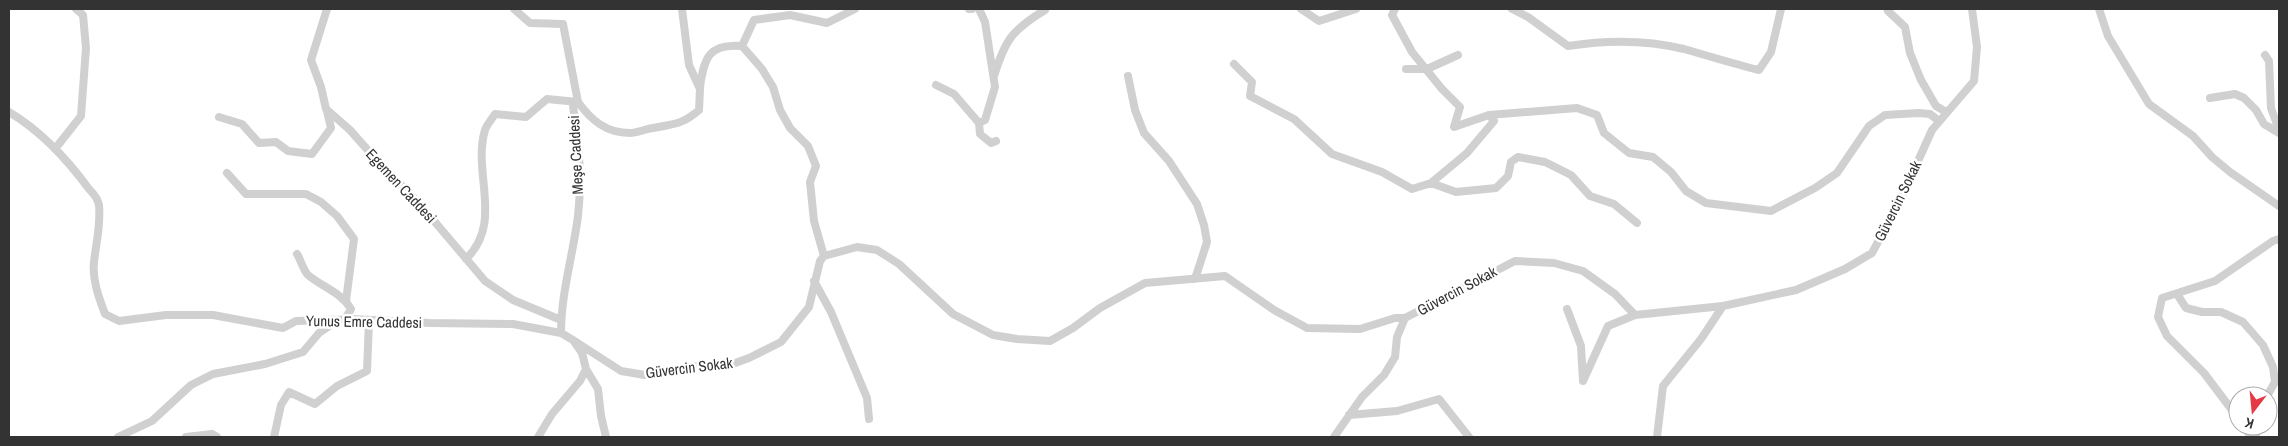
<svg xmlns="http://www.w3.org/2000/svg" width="2288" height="446" viewBox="0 0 2288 446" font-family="'Archivo Narrow',sans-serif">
	<rect width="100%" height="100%" fill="#fff"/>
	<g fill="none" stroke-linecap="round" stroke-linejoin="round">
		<path stroke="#d0d0d0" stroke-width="8" d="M327,9L311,60L321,87L326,109L350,130L380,164L418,202L485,281L513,300L561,320
			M969,9H972
			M1301,9L1319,21L1356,9
			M1512,9L1528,17L1568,46C1606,40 1647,40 1684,49C1709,56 1734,64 1759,70L1771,52L1781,9
			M2099,9L2108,36L2149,104L2193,136L2212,157L2230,172L2279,206
			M1888,11L1905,27L1910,53L1921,80L1936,106L1946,112
			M2265,55L2269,61L2271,108L2279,130
			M1234,64L1252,82L1250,96L1294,119L1332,154L1382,172L1412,189L1431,183L1467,153L1494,121L1489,115L1454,127L1460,107L1442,89L1412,52L1392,15L1395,9
			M1406,69H1427L1458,55
			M994,76C1005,40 1012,30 1045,10
			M1128,76L1135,110L1144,133L1169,161L1197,204L1204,225L1207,242L1195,279
			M936,85L954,94L979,123L985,120L995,87L985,22L979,9
			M700,87C704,58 709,43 742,46
			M2210,98L2235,94L2244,98L2256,110L2264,124L2279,133
			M9,112C41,131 67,159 89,189C93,193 98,199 99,205C101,225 96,243 94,262C92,280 99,298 105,314L119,321L166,315H213L283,328L296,321L353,319L430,323L513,324L561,333L573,340L582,353L586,369L580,381L552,414L538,437
			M1489,115L1577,108L1597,115L1604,133L1629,153L1653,157L1671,172L1686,191L1706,203L1771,211L1815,188L1837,173L1869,126L1885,115L1919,113L1930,114L1939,121
			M219,117L242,124L259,143L276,142L288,151L312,154L331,128L327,111
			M979,123L980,134L991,143L996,141
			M55,149L81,116L86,48L83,15L76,9
			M227,173L246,194H306L321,202L337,216L354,239L346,301
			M1431,183L1456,192L1496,188L1508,176L1511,162L1518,157L1545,162L1571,175L1590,196L1614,204L1637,223
			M297,254C301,260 303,270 308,275C322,287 341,292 351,309L345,319
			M824,256L814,221L810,182L816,166L808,146L790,128L780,110L773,87L762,69L742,46L754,20L790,15L827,23L855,9
			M466,259C504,222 472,173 485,130C487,124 492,119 495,114L526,117L547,99L578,102L563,24L530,23L514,9
			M814,281L831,312L867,398L869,419
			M2177,294L2186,308L2202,312H2221L2243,322L2263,345L2273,367L2275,382L2267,396
			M1567,309L1581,346L1583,381L1608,326L1635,315
			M561,333C561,293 573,255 578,216C582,180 579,141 573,106L578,102C591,120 606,133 630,133C637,133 645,129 653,128C673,124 682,125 699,110L700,89L689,65L682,9
			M573,340L621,371L645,375L698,366L724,367L749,358L781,342L809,307L820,261L824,256L857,247L877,250L899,264L953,314L993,335L1017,339L1050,341L1073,328L1100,308L1145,283L1225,276L1274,310L1307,328L1360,329L1395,318H1405L1515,261L1554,263L1583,271L1615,294L1635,315L1723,306L1796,290L1845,269L1872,253L1900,201L1932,130L1974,81L1977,47L1972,9
			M586,369L598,389L601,416L606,437
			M1349,415L1397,411L1439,399L1469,437
			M2238,418L2204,373L2167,336L2158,317L2162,298L2215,281L2273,241L2279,239
			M2244,426L2251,437
			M118,437L152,421L191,385L213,374L265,364L303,352L319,333L338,320
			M186,437L212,434L217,437
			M274,437L281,405L289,392L315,404L337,386L367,371L369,321
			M1334,437L1362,397L1384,375L1395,357L1397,337L1405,318
			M1657,437L1663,386L1701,339L1723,306
			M2256,437V426"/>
	</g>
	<g text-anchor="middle" stroke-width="5" stroke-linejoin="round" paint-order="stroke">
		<g font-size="15" fill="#333" stroke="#fff">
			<text transform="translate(576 155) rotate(-93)" y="5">Meşe Caddesi</text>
			<text transform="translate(401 186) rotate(47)" y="5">Egemen Caddesi</text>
			<text transform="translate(1898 201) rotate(-64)" y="5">Güvercin Sokak</text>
			<text transform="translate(1457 291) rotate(-28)" y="5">Güvercin Sokak</text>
			<text transform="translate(364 322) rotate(1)" y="5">Yunus Emre Caddesi</text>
			<text transform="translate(689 368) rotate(-7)" y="5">Güvercin Sokak</text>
		</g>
	</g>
	<rect width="2288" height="446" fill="none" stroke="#333333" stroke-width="20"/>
	<g transform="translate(2253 411) rotate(196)"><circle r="24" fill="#ffffff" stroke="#adadad"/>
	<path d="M0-4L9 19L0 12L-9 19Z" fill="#e63946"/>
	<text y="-8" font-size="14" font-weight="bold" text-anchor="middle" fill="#333333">K</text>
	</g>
</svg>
